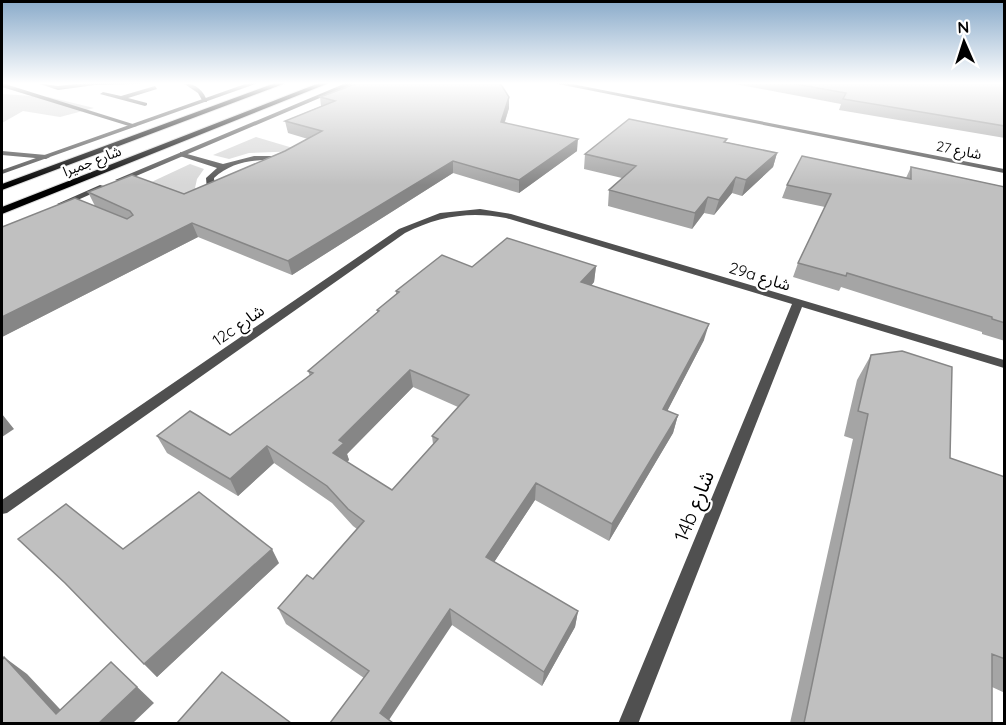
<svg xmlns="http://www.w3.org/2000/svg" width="1006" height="725" viewBox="0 0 1006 725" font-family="Quicksand,'Noto Sans Arabic',sans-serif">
	<rect width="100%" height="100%" fill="#fff"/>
	<path fill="#d7d7d7" d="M2,94L49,97L94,108L60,117L23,111L2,123Z
		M256,137L303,151L249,153L229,159L213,155Z
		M190,164L204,169L197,179L195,188L210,194L188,202L145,185Z"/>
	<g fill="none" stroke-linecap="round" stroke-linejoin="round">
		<g stroke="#dbdbdb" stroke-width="2">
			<path id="primary" d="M275,83H286L2,190V184Z
				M319,83H329L2,214V207Z"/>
		</g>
		<path fill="#505050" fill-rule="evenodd" d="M2,83L136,125L137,126L132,127L2,87Z
			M37,83L58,86L83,83H173L95,85L58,90Z
			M183,83C195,83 205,91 207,102H203L198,93Z
			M155,86L157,89L128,98L147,103V105L145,106L100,94L103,92L121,96Z
			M2,151L46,155L50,157L46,159L2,155Z
			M180,152L223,164L254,156H283L287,158L283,160C258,159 233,160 214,178L215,190L211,192L207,190L206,178L217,168L180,156Z"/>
		<path fill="#505050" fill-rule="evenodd" d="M248,83H258L2,174V170Z
			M346,83H355L122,182L115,180Z
			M553,83H567L1004,169V173Z
			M100,185L107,187L64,206L57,204Z
			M480,209L511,214L1004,360V368L802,307L638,724H618L792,304L506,218C470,211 438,216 405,233L7,513L2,514V500L399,229L440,213Z"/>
		<use href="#primary" fill="#000" fill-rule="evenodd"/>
	</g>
	<path fill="#a5a5a5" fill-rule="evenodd" d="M730,83H1005V138L839,110L841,104Z
		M320,97L509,108L505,122L577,151L519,193L453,173L292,275L198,237L2,337V227L95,206L88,192L184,194L285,151L308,139L288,133L285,121L321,106Z
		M727,139L726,142L777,153L773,167L742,196L732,193L714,215L704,213L692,229L608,206L609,190L622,178L584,169L585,154Z
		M911,167L1005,187V341L982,334V332L841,287L839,291L793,277L798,263L825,207L782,198L787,185L906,178Z
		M596,266L594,282L591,286L704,340L667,411L678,415L673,433L609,541L535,500L494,562L578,611L575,627L542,686L452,625L330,723L364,678L286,624L278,608L313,579L357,529L353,526L332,503L274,463L238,496L167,453L157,436L230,435L310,376L308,371L377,313V310L396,295V291L472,267ZM413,387L458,407L432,436L433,444L392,490L347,462L349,460L347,454Z
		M871,355L950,458L1005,477V693L992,687V723H790L853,439L844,436L857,380Z
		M18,539L123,549L279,563L157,677L78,595Z"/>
	<path fill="#868686" d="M509,97V108L501,133V122Z
		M578,139L577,151L519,193V180Z
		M777,153L773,167L742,196L746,180Z
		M453,161V173L292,275L288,261Z
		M736,177L732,193L714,215L719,200Z
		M708,197L704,213L692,229L695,213Z
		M192,223L198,237L2,337V317Z
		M596,266L594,282L579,299L581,282Z
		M709,324L704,340L659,427L663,409Z
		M410,370L413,387L347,454L349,460L338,470L333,453L339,440Z
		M2,414L14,429L2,437Z
		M678,415L673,433L609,541L612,524Z
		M267,446L274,463L238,496L230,479Z
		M536,483L535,500L487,573L486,557Z
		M272,549L279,563L157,677L144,664Z
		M450,609L452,625L387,723L380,713Z
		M578,611L575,627L542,686L544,672Z
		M4,657L27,674L73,723L56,714Z
		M129,679L154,703L133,723H99Z"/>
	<path fill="#c0c0c0" stroke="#868686" stroke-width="1.5" fill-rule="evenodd" d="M358,83H500L509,97L501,122L578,139L519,180L453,161L288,261L192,223L2,317V227L75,198L127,219L133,215L130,211L88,192L132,175L184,194L285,151L322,131L285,121L335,101L320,97Z
		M790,83H1005V126L843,99L846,93Z
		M629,119L727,139L724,142L777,153L746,180L736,177L719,200L708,197L695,213L609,190L636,166L585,154Z
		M802,156L911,179V167L1005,187V323L992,319V317L847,273L846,276L798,263L831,194L787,185Z
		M507,238L596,266L581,282L709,324L663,409L678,415L612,524L536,483L486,557L578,611L544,672L450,609L380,713L393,723H330L369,671L278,608L307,575L313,579L364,521L348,509L327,486L267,446L230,479L157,436L190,411L230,435L313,373L308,371L379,311L377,310L399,292L396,291L442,255L472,267ZM410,370L469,395L432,436L438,439L392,490L333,453L344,443L339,440Z
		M902,351L952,367L950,458L1005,477V659L992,654V723H804L868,414L858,411L871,355Z
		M199,492L272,549L144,664L65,583L18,539L66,504L123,549Z
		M4,657L56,714L111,662L137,687L99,723H2V660Z
		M222,672L291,723H177Z"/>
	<linearGradient id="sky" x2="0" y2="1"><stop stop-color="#8aabca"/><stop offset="0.45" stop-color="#fff"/><stop offset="1" stop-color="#fff" stop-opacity="0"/></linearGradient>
	<rect width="1006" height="185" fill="url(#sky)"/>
	<g text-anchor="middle" stroke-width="4.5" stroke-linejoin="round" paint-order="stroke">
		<g font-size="14" fill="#000" stroke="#fff">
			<text transform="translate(959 150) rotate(11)" y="5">شارع 27</text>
			<text transform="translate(92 161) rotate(-21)" y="5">شارع جميرا</text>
		</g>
		<g font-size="16" fill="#000" stroke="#fff">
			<text transform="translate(760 276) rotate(17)" y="6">29a شارع</text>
			<text transform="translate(238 325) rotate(-35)" y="6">12c شارع</text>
		</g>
		<g font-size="20" fill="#000" stroke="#fff">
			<text transform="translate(694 506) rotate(-68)" y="7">14b شارع</text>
		</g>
	</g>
	<rect width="1006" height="725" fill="none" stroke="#000000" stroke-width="6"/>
	<g transform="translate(964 42) rotate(357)" stroke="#ffffff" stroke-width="4.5" paint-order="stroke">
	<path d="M0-4.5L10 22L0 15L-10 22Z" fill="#000000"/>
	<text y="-9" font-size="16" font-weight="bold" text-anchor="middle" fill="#000000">N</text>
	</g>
</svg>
